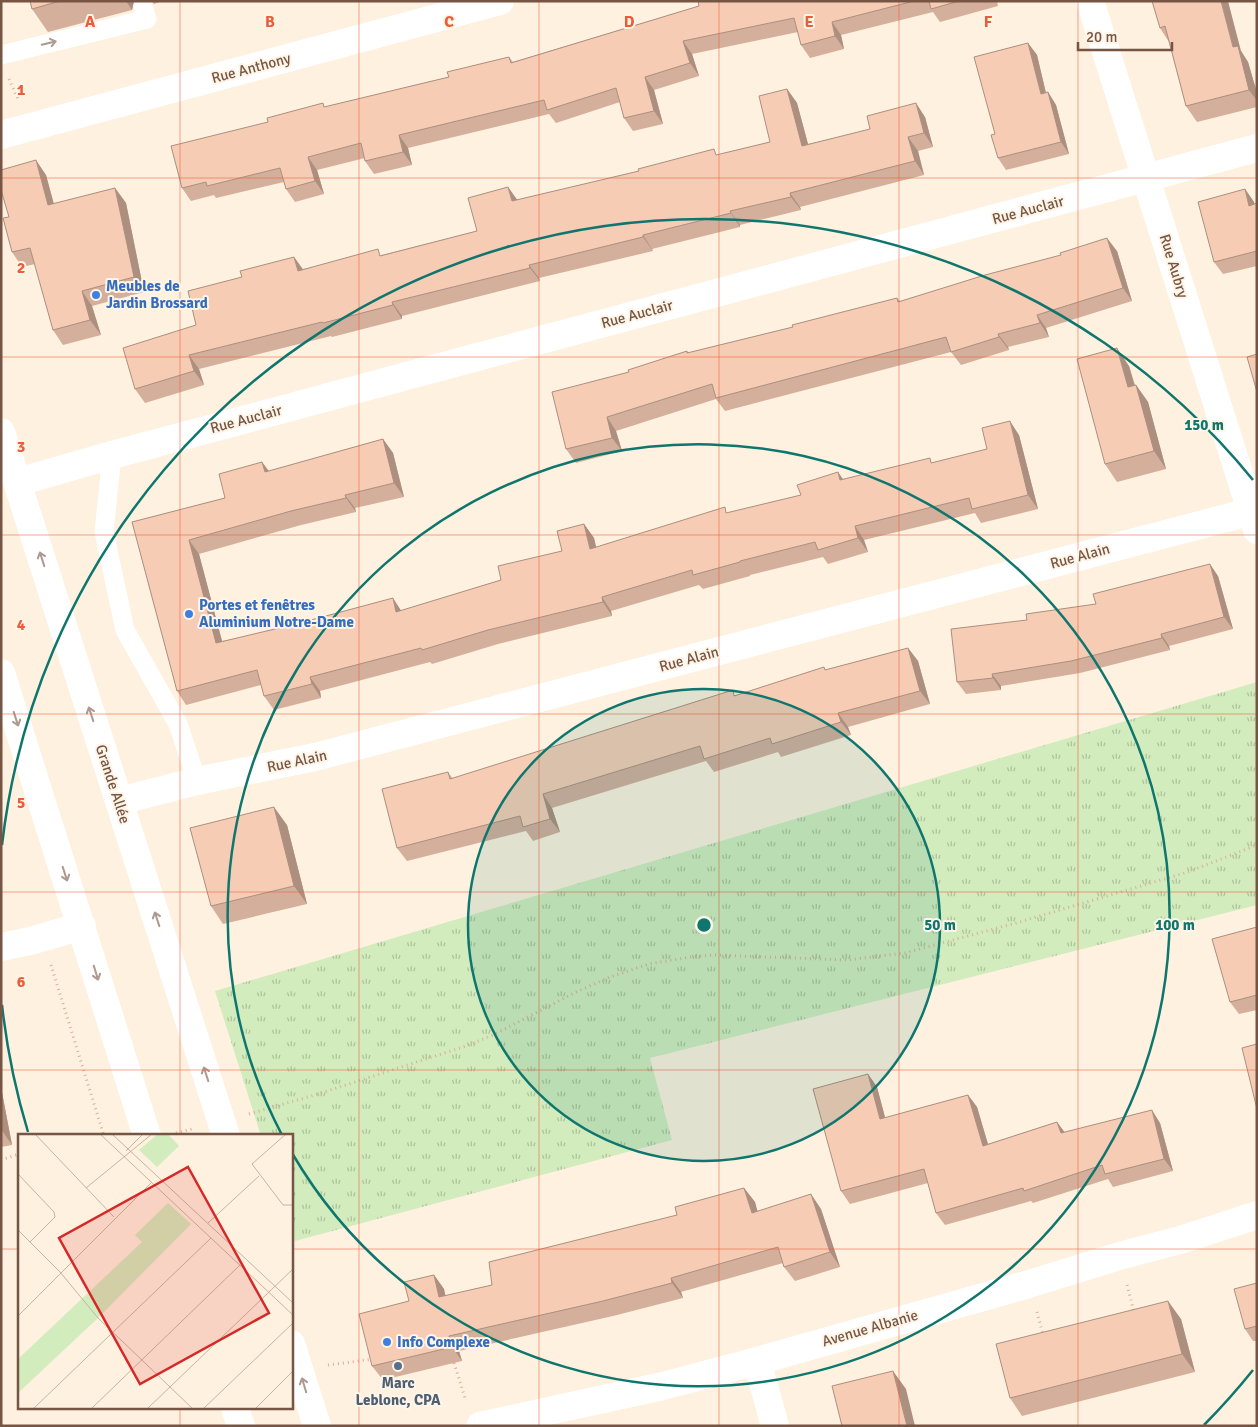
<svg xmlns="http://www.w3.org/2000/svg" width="1258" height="1427" viewBox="0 0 1258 1427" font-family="Signika,sans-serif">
	<defs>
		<pattern id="grass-tufts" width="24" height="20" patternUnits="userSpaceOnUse" patternTransform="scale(1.25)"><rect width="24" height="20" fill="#d2ecbd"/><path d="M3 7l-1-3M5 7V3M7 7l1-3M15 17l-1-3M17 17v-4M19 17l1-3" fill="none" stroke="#afc29b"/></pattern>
	</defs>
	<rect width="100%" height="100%" fill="#fef1df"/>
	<path fill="url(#grass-tufts)" d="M1257,682V905L650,1058L672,1140L295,1241L291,1230V1136H261L215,991Z"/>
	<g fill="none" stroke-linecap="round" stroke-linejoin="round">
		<path stroke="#daaf98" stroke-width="3" stroke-dasharray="1 4" stroke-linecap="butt" d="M9,79L19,101
			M51,965L104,1136
			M249,1114L318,1094L466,1046L493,1035L578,991L610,977L649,964L690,957L714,955L847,960L905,953L1016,923L1188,872L1257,845
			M176,1133L192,1129
			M1,1160L19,1154
			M1127,1285L1134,1312
			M1037,1312L1043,1335
			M454,1363L466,1401
			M328,1365L374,1359"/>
		<path stroke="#fff" stroke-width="19" d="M1,55L147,19L143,7
			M112,455L104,532L125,630L178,724L197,781"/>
		<path stroke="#fff" stroke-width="28" d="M1090,1L1257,530
			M1,135L500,1
			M18,482L112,455L1257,148
			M119,801L197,781L315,757L1257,510
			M1,947L30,941L82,926
			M757,1361L775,1426
			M480,1426L663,1386L757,1361L1029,1284L1119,1256L1180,1240L1257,1215"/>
		<path stroke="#fff" stroke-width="28" d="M1,432L226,1136
			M1,673L147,1136
			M291,1344L317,1426
			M235,1408L241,1426"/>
	</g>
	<path fill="#d4af9c" d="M30,1H134L132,10L48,32L32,9Z
		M152,1H162L154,4Z
		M698,1H997L998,6L940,22L933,12L841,35L844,49L810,58L801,45L798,32L692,54L699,76L654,90L663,124L633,131L624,118L620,102L556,123L549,114L408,148L412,165L374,174L365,161V158L317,170L324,194L295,202L286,189L284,182L216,198L214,195L191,201L182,188L268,122L325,107L449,77L509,57L513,62L699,6Z
		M1152,1L1241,51L1248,62L1257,93V107L1197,122L1186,106L1169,42L1160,28Z
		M1028,43L1037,55L1046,93L1048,92L1056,105L1069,154L1006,170L998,158L995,134Z
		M787,89L797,103L808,144L925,117L933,147L918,151L924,175L800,207L801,210L740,225V227L652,249L653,251L539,278L540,281L402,316V319L332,337L331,336L199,369L204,385L145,403L135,389L242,277L294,257L303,269L382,255L477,231L508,187L517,200L718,155L770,142Z
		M46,175L54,204L115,188L126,203L144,292L92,306L101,335L63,345L53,330L35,264L22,267L12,252L9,217Z
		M1245,189L1254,202V204L1257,203V266L1223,274L1214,262Z
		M1117,251L1132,301L1046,328L1049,337L1008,347L1009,350L961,365L951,352L725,411L716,399L616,431L622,451L576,463L566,449L629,372L687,351L688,353L793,327L897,298L900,301Z
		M1129,366L1135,385H1136L1148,402L1166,469L1117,482L1105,464Z
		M1019,435L1038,509L981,523L975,513L864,540L868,552L828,564L823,557L750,575V576L703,589L699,585L611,611L612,616L498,644L432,664L430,662L320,691L321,698L274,710L264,696L261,685L186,705L177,691L132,522L225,498L262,462L269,471L383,439L393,453L404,497L355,508L356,512L301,525L199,554L222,641L401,611L501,580L562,551L584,524L594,538L596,548L729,513L801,495L838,472L843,479L933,463L987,449Z
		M1218,576L1233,629L1169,646L1170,650L1080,673L1001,686V690L966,694L957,682L1027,620L1096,604Z
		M908,648L918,661L930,704L848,727L851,735L781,757L778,752L714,772L706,761L552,808L560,832L533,841L526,831L407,861L397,848L448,772L453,779L736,695L826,670Z
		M287,825L307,904L223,924L211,906Z
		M1257,927V1010L1239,1014L1230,1002Z
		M868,1074L877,1087L885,1118L968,1095L977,1107L988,1144L1057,1122L1064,1132L1160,1123L1173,1171L1113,1187L1108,1179L1033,1203L1031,1201L945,1225L936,1213L928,1183L850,1204L841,1191Z
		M1,1087L12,1145L1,1147Z
		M744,1188L755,1202L757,1211L821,1209L840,1267L795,1281L784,1267L783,1263L681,1292L683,1298L613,1316L459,1351L462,1361L383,1380L372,1366L409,1301L434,1275L444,1289L445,1296L492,1285L677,1215Z
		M1257,1283V1341H1253L1245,1329Z
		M1181,1319L1195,1372L1022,1416L1010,1398Z"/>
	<path fill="#ac8f7f" d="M126,1H134L132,10Z
		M1221,1H1228L1241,51L1248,62L1257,93V101L1249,90L1233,47Z
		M832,22L841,35L844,49L835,36Z
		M683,41L692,54L699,76L690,63Z
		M1028,43L1037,55L1049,106L1041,94Z
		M645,77L654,90L663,124L654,111Z
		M787,89L797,103L812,159L802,146Z
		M1048,92L1056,105L1069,154L1061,142Z
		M916,103L925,117L933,147L924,133Z
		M399,135L408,148L412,165L403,152Z
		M908,137L918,151L924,175L915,161Z
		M308,157L317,170L324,194L315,181Z
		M36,160L46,175L58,220L48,205Z
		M508,187L518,201H512Z
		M115,188L126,203L144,292L134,277Z
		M1245,189L1254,202L1257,214L1249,206Z
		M790,193L800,207L801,210L791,197Z
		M730,211L740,225V227L731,213Z
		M643,235L652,249L653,251L643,237Z
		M1107,238L1117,251L1132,301L1123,288Z
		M294,257L303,270L298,271Z
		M529,265L539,278L540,281L530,268Z
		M82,291L92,306L101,335L90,320Z
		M392,302L402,316V319L393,305Z
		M1037,315L1046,328L1049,337L1040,323Z
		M998,334L1008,347L1009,350L999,337Z
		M1117,348L1129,366L1140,405L1128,387Z
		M189,355L199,369L204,385L194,371Z
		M1136,385L1148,402L1166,469L1154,451Z
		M607,417L616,431L622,451L612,438Z
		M1010,421L1019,435L1038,509L1028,495Z
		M383,439L393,453L404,497L394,483Z
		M262,462L272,476L265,472Z
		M838,472L847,486L840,480Z
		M345,495L355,508L356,512L346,498Z
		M584,524L594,538L600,563L590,549Z
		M855,526L864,540L868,552L858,538Z
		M189,540L199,554L226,656L216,643Z
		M1210,564L1218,576L1233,629L1224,617Z
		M602,597L611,611L612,616L603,602Z
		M393,598L402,612H396Z
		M1161,634L1169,646L1170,650L1162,638Z
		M908,648L918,661L930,704L920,691Z
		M992,674L1001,686V690L993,678Z
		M310,677L320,691L321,698L312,684Z
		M838,713L848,727L851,735L841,722Z
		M543,794L552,808L560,832L550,819Z
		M274,807L287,825L307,904L294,886Z
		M868,1074L877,1087L889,1132L880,1119Z
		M1,1087L12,1145L1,1129Z
		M968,1095L977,1107L992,1158L983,1146Z
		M1152,1110L1160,1123L1173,1171L1164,1159Z
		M1057,1122L1066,1134L1061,1133Z
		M744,1188L755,1202L762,1227L752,1213Z
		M811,1194L821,1209L840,1267L830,1252Z
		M434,1275L444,1289L449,1312L439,1297Z
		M671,1278L681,1292L683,1298L672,1283Z
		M1168,1301L1181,1319L1195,1372L1182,1354Z
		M449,1336L459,1351L462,1361L452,1347Z
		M893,1371L906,1389L915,1426H907Z"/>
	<path fill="#f6ccb5" stroke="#ac8f7f" d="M30,1H60L32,9Z
		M698,1H914L832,22L835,36L801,45L794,18L683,41L690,63L645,77L654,111L624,118L616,88L547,110L544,100L399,135L403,152L365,161L361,143L308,157L315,181L286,189L280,168L207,186L206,182L182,188L171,146L268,122L267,118L323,103L324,107L449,77L447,72L509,57L511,63L699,6Z
		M929,1H959L931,9Z
		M1152,1H1221L1233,47L1238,46L1249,90L1186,106L1165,26L1160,28Z
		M1028,43L1041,94L1048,92L1061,142L998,158L991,135L995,134L974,57Z
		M787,89L802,146L870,129L867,116L916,103L924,133L908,137L915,161L790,193L791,197L730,211L731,213L643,235V237L529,265L530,268L392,302L393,305L323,323L322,322L189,355L194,371L135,389L123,348L196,325L188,291L242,277L240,271L294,257L298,271L378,249L380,256L477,231L468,198L508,187L512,201L639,171L638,169L714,149L716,155L770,142L759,96Z
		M36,160L48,205L115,188L134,277L82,291L90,320L53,330L30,248L12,252L3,218L9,217L1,190V170Z
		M1245,189L1249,206L1257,203V251L1214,262L1198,202Z
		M1107,238L1123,288L1037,315L1040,323L998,334L999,337L951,352L946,337L716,398L712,384L607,417L612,438L566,449L552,392L629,372L628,370L687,351V353L793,327L792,325L897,298L898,302L985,275L1061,255L1060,253Z
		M1117,348L1128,387L1136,385L1154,451L1105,464L1077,359Z
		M1257,354V392L1247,357Z
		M1010,421L1028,495L972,509L969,498L855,526L858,538L818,550L815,542L740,561V562L693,575L692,570L602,597L603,602L488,630L422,650L421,648L310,677L312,684L264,696L257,670L177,691L132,522L225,498L219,474L262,462L265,472L383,439L394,483L345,495L346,498L291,511L189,540L216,643L296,624L393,598L396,612L501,580L498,566L562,551L557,531L584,524L590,549L725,507L726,513L801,495L797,485L838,472L840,480L930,458L931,463L987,449L982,428Z
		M1210,564L1224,617L1161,634L1162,638L1071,661L992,674L993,678L957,682L951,629L1027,620L1026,614L1096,604L1093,594Z
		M908,648L920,691L838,713L841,722L772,744L770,738L704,759L700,746L543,794L550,819L523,827L520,816L397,848L382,789L448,772L450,779L733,690L734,696L824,667L825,670Z
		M274,807L294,886L211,906L190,828Z
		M1257,927V995L1230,1002L1212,939Z
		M1257,1044V1109L1242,1048Z
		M868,1074L880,1119L968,1095L983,1146L1057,1122L1061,1133L1152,1110L1164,1159L1105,1174L1102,1165L1024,1191L1023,1188L936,1213L924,1169L841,1191L813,1089Z
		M744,1188L752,1213L811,1194L830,1252L784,1267L778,1247L671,1278L672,1283L603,1301L449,1336L452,1347L372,1366L359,1314L409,1301L404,1282L434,1275L439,1297L492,1285L489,1262L677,1215L675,1207Z
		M1257,1283V1326L1245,1329L1234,1289Z
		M1168,1301L1182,1354L1010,1398L996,1344Z
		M893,1371L907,1426H842L832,1386Z"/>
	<defs><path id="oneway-shaft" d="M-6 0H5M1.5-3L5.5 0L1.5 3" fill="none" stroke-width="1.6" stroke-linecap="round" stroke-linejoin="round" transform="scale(1.25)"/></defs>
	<g stroke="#ad998f">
		<use href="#oneway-shaft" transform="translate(49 43) rotate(-14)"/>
		<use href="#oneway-shaft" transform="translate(42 559) rotate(-108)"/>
		<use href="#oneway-shaft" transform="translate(91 714) rotate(-108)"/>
		<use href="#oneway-shaft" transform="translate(16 719) rotate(72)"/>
		<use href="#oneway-shaft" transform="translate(65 874) rotate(72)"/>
		<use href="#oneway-shaft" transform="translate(157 919) rotate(-108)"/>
		<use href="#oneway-shaft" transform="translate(96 973) rotate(73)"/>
		<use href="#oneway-shaft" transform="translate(206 1074) rotate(-108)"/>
		<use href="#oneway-shaft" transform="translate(304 1385) rotate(-107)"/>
	</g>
	<path fill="none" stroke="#ed5b3b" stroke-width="1" stroke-opacity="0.55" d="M180,1V1136M359,1V1426M539,1V1426M719,1V1426M899,1V1426M1078,1V1426M1,178H1257M1,357H1257M1,535H1257M1,714H1257M1,892H1257M1,1070H1257M1,1249H19M291,1249H1257M180,1408V1426"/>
	<circle cx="704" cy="925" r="236" fill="#0f766e" fill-opacity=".12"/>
	<g fill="none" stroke="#0f766e" stroke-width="2.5">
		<circle cx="704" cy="925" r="236"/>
		<path d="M282 1135A471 471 0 1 1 292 1153"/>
		<path d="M1253 1370A707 707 0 0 1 1204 1425M28 1132A707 707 0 0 1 2 1005M2 845A707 707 0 0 1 1253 480"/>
	</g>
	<g fill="#3f7fe0" stroke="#fff5e7" stroke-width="2">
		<circle cx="96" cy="295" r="5"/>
		<circle cx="189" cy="614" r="5"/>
		<circle cx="387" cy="1342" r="5"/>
	</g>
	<circle fill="#5c6f8a" stroke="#fff5e7" stroke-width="2" cx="398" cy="1366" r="5"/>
	<g text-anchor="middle" stroke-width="4" stroke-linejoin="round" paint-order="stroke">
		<g font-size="15" fill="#765545" stroke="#fff5e7">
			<text transform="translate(251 68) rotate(-15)" y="5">Rue Anthony</text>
			<text transform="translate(1028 210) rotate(-15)" y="5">Rue Auclair</text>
			<text transform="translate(1174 266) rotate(73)" y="5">Rue Aubry</text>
			<text transform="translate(637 314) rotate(-15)" y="5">Rue Auclair</text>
			<text transform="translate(246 419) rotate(-15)" y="5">Rue Auclair</text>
			<text transform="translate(1080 556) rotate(-15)" y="5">Rue Alain</text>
			<text transform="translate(689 659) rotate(-15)" y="5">Rue Alain</text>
			<text transform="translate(297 761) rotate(-12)" y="5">Rue Alain</text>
			<text transform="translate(113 784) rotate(72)" y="5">Grande Allée</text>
			<text transform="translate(870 1328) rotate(-16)" y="5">Avenue Albanie</text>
		</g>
		<g font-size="15" font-weight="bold" fill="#366cbe" stroke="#fff5e7" text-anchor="start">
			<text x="106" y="291">Meubles de<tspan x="106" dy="17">Jardin Brossard</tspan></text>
			<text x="199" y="610">Portes et fenêtres<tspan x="199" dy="17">Aluminium Notre-Dame</tspan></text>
			<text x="397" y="1347">Info Complexe</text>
		</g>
		<g font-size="15" font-weight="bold" fill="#4e5e75" stroke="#fff5e7">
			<text x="398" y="1388">Marc<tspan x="398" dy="17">Leblonc, CPA</tspan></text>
		</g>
	</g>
	<g transform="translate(18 1134)">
		<rect width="275" height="275" fill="#fef1df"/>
		<path d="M140,0H150L161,12L139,33L121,16ZM150,69L173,90L80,184L0,259V225L124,108L117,101Z" fill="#d2ecbd"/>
		<path fill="none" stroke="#c8b3a1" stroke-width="1" d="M17,0L96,83M82,0L275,181M94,0L275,169M268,0L234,30L265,71H275M108,17L125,0M0,40L36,78L37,83L12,108M68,54L134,0M190,89L241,42M0,96L42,138L80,184L175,275M0,182L134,48M15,275L193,104M73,275L222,131M129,275L275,135M185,275L275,189M237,275L275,237"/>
		<path fill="#d62828" fill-opacity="0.15" stroke="#d62828" stroke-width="2.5" d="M170,33L251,179L122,250L41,104Z"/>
		<rect width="275" height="275" fill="none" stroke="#765545" stroke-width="2.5"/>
	</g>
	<g font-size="16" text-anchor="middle" font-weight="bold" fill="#ed5b3b" stroke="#fff5e7" stroke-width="4" stroke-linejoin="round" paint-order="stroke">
		<text x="90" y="27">A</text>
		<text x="270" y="27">B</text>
		<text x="449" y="27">C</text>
		<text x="629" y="27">D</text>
		<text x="809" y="27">E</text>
		<text x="988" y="27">F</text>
		<text x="21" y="95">1</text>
		<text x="21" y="273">2</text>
		<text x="21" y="452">3</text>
		<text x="21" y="630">4</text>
		<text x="21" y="808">5</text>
		<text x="21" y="987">6</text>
	</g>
	<circle cx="704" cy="925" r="8" fill="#0f766e" stroke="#fff5e7" stroke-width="2.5"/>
	<g font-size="15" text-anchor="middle" font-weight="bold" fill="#0f766e" stroke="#fff5e7" stroke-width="4" stroke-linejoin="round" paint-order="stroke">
		<text x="1204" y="430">150 m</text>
		<text x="940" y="930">50 m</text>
		<text x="1175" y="930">100 m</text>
	</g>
	<rect width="1258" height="1427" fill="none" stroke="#765545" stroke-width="5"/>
	<path d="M1078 42v8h94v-8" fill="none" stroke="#765545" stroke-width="2.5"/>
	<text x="1086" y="42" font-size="15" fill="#765545" stroke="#fff5e7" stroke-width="4" paint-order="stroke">20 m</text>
</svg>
